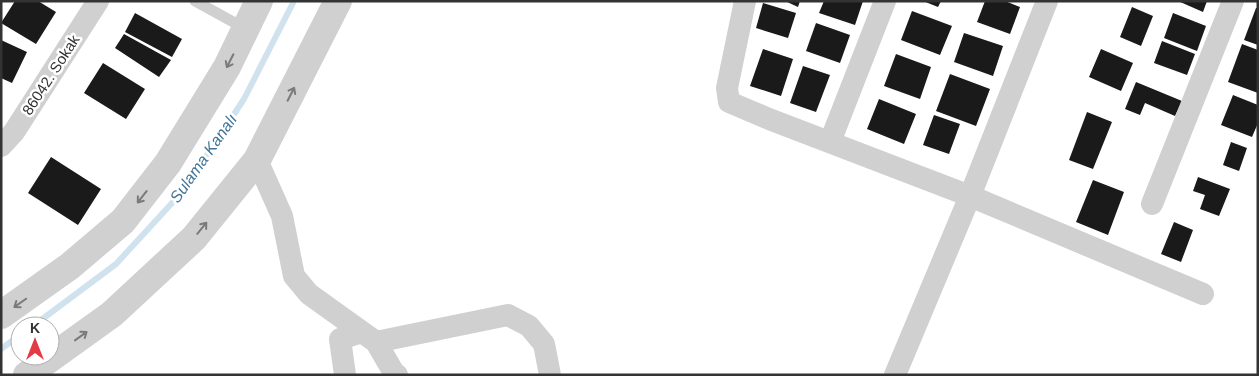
<svg xmlns="http://www.w3.org/2000/svg" width="1259" height="376" viewBox="0 0 1259 376" font-family="Helvetica,sans-serif">
	<rect width="100%" height="100%" fill="#fff"/>
	<g fill="none" stroke-linecap="round" stroke-linejoin="round">
		<path stroke="#cfe2ee" stroke-width="6" d="M33,326L116,264L184,190L244,99L294,1
			M1,349L20,335"/>
	</g>
	<path fill="#1a1a1a" d="M15,1H38L56,12L36,44L1,23Z
		M785,1H800L798,7Z
		M824,1H863L855,25L819,13Z
		M923,1H941L938,7Z
		M985,1H1005L1020,7L1010,34L977,22Z
		M1178,1H1207L1203,12Z
		M763,3L796,13L788,38L756,28Z
		M1132,7L1153,16L1141,46L1120,37Z
		M1256,8H1258V45L1244,40Z
		M912,11L952,26L940,55L901,40Z
		M135,13L182,39L172,57L125,32Z
		M1173,13L1206,26L1197,51L1164,38Z
		M816,23L850,35L840,63L806,51Z
		M964,33L1003,46L993,76L954,62Z
		M124,34L171,60L159,77L115,48Z
		M1,40L27,52L12,83L1,78Z
		M1162,41L1195,54L1187,75L1154,63Z
		M1242,44L1258,50V93L1228,82Z
		M763,49L793,59L781,96L750,86Z
		M1101,49L1133,63L1121,91L1089,77Z
		M896,54L931,67L920,99L884,86Z
		M103,63L145,89L126,119L84,93Z
		M803,66L830,75L816,112L790,103Z
		M950,74L990,89L976,126L936,111Z
		M1136,82L1182,101L1175,116L1145,103L1140,115L1125,109Z
		M1233,95L1258,105V123L1252,137L1221,125Z
		M879,99L916,114L904,144L867,129Z
		M1087,112L1112,122L1093,169L1069,160Z
		M934,115L960,124L949,154L923,145Z
		M1231,142L1247,148L1239,171L1223,165Z
		M51,157L101,189L78,225L28,193Z
		M1198,177L1230,189L1219,216L1200,209L1205,195L1193,191Z
		M1093,180L1124,192L1108,235L1076,222Z
		M1174,222L1193,230L1181,262L1161,254Z"/>
	<g fill="none" stroke-linecap="round" stroke-linejoin="round">
		<path stroke="#d0d0d0" stroke-width="11" d="M195,1L246,29"/>
		<path stroke="#d0d0d0" stroke-width="22" d="M745,1L727,88L729,102L769,119L970,196L1203,294
			M830,142L885,1
			M1,146L14,132L98,1
			M257,160L282,216L294,276L309,294L376,342L508,315L529,326L544,344L550,375
			M1152,204L1233,1
			M376,342L394,373L397,375
			M345,375L340,339L362,332
			M895,375L970,196L1047,1"/>
		<path stroke="#d0d0d0" stroke-width="28" d="M1,315L70,266L123,221L168,163L227,67L259,1
			M27,375L112,314L194,238L257,160L338,1"/>
	</g>
	<defs><path id="oneway-shaft" d="M-6 0H5M1.5-3L5.5 0L1.5 3" fill="none" stroke-width="1.6" stroke-linecap="round" stroke-linejoin="round" transform="scale(1.25)"/></defs>
	<g stroke="#7a7a7a">
		<use href="#oneway-shaft" transform="translate(230 61) rotate(117)"/>
		<use href="#oneway-shaft" transform="translate(291 94) rotate(-63)"/>
		<use href="#oneway-shaft" transform="translate(142 197) rotate(128)"/>
		<use href="#oneway-shaft" transform="translate(202 228) rotate(-51)"/>
		<use href="#oneway-shaft" transform="translate(20 303) rotate(145)"/>
		<use href="#oneway-shaft" transform="translate(81 336) rotate(-36)"/>
	</g>
	<g text-anchor="middle" stroke-width="5" stroke-linejoin="round" paint-order="stroke">
		<g font-size="15" fill="#333" stroke="#fff">
			<text transform="translate(51 75) rotate(-57)" y="5">86042. Sokak</text>
		</g>
		<g font-size="16" font-style="italic" fill="#3f7597" stroke="#fff">
			<text transform="translate(203 158) rotate(-55)" y="6">Sulama Kanalı</text>
		</g>
	</g>
	<rect width="1259" height="376" fill="none" stroke="#333333" stroke-width="5"/>
	<g transform="translate(35 341)"><circle r="24" fill="#ffffff" stroke="#adadad"/>
	<path d="M0-4L9 19L0 12L-9 19Z" fill="#e63946"/>
	<text y="-8" font-size="14" font-weight="bold" text-anchor="middle" fill="#333333">K</text>
	</g>
</svg>
